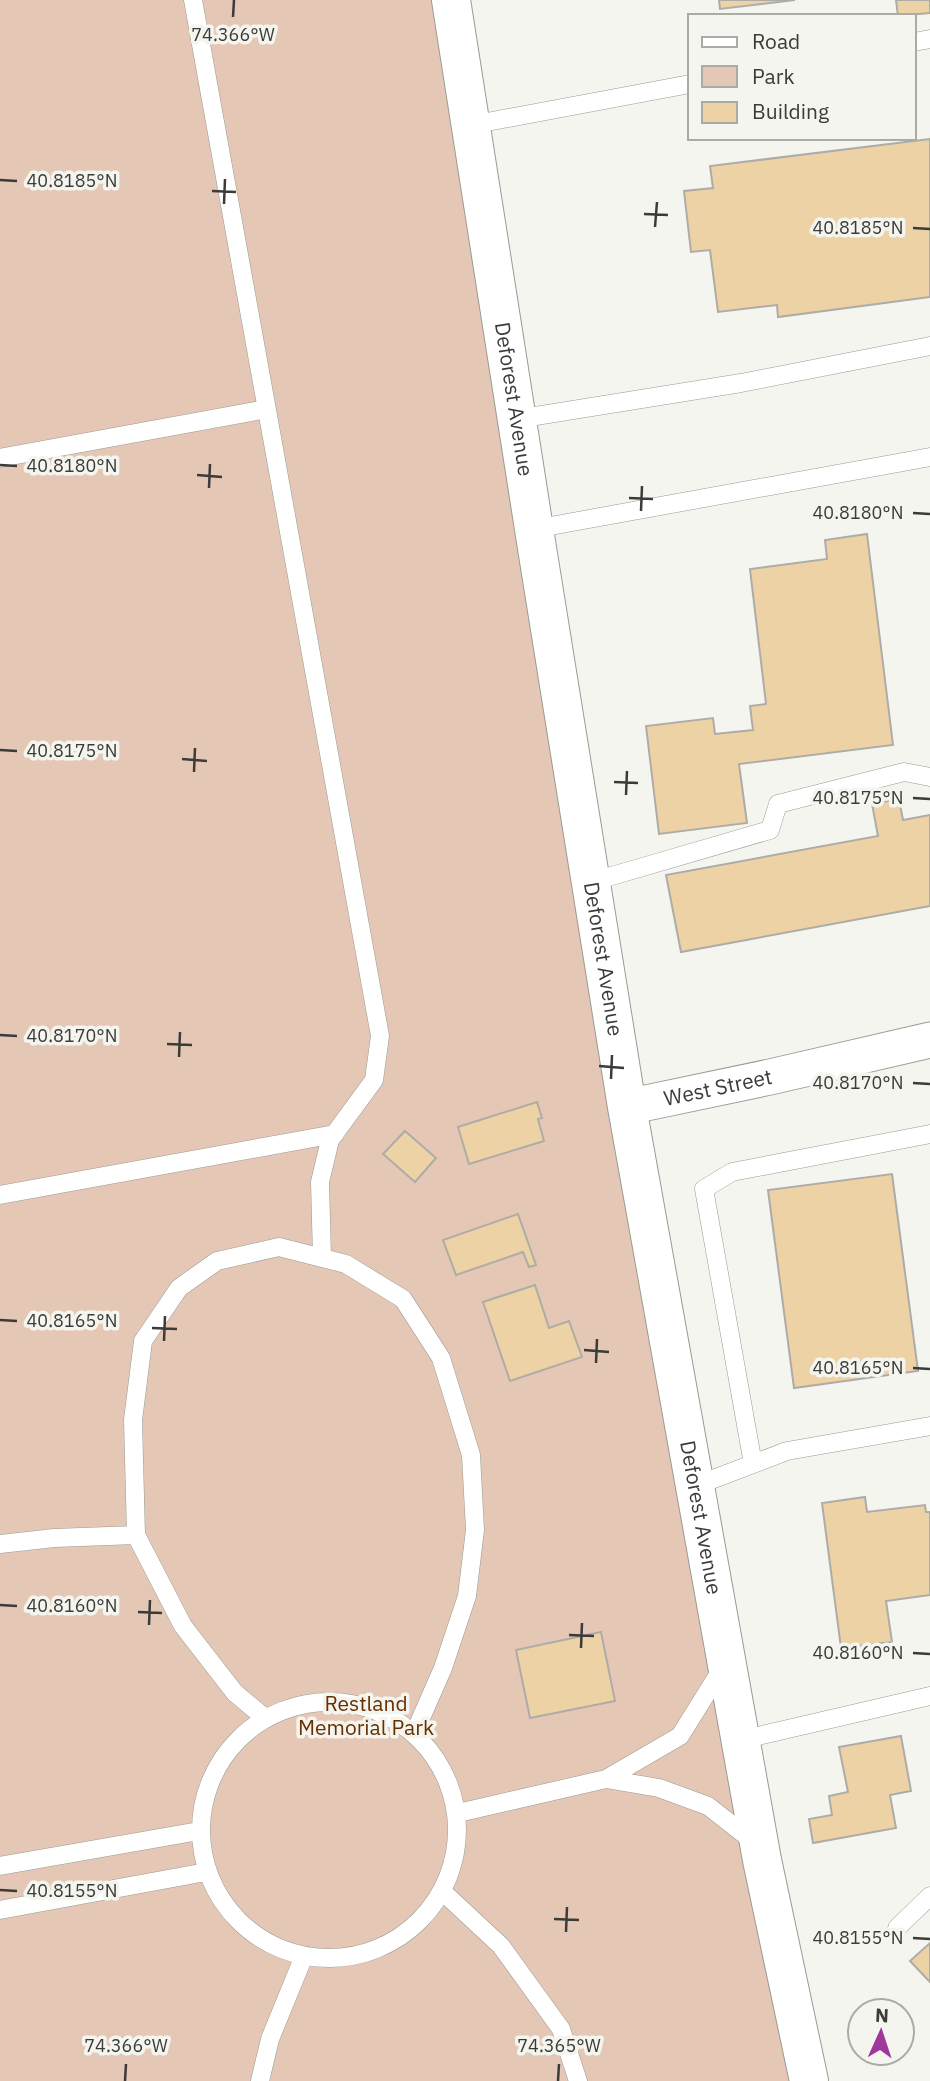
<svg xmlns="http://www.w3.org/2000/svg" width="930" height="2081" viewBox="0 0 930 2081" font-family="'IBM Plex Sans',sans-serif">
	<rect width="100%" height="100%" fill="#f5f5ef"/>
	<path fill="#e5c7b5" d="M0,0H448L806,2081H0Z"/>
	<path fill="#ecd2a5" stroke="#afaca7" stroke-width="2" d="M719,0H795L720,9Z
		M896,0H930V13L898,16Z
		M930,139V297L778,317L777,305L718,312L710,250L691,252L684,191L713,188L710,166Z
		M867,534L893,745L739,764L747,823L659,834L646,726L713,718L715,734L753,730L750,706L766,704L750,569L827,559L825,540Z
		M899,799L903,820L930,815V906L681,952L666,875L878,836L872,804Z
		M537,1102L542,1118L538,1119L544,1141L469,1164L458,1127Z
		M405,1131L436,1158L415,1182L383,1154Z
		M892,1174L918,1371L794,1388L768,1190Z
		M518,1214L536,1265L529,1267L523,1252L456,1275L443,1240Z
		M535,1285L549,1328L569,1321L582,1357L510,1381L483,1302Z
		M865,1497L867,1512L925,1505L926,1512H930V1595L886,1601L892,1642L841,1648L822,1503Z
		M601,1632L615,1701L530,1718L516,1650Z
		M901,1736L911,1791L890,1795L896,1828L813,1843L809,1819L832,1815L829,1796L848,1792L839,1747Z
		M930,1943V1982L910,1961Z"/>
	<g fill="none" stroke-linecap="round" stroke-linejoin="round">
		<g stroke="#9a9a95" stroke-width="19">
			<path id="service" d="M193,0L380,1036L374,1080L330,1140L320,1182L322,1257
				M914,42L930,39
				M471,125L690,84
				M517,419L741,383L930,346
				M0,458L267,409
				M534,529L930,457
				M591,882L770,830L778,804L904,772L930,777
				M0,1195L335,1134
				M753,1464L704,1189L732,1172L930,1134
				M695,1486L787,1451L930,1426
				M0,1544L54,1538L136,1535
				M201 1830a128 128 0 1 1 256 0a128 128 0 1 1-256 0Z
				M265,1718L235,1693L183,1626L136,1535L133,1420L143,1341L179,1288L217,1261L279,1247L346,1264L403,1299L441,1358L471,1455L475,1530L467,1596L443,1668L414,1734
				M741,1740L930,1696
				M606,1779L659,1788L708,1806L754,1842
				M458,1813L606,1779L680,1736L723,1667
				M0,1866L199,1831
				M443,1892L501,1946L561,2029L578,2081
				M0,1910L206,1872
				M897,1928L930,1896
				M260,2081L270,2039L304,1956"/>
		</g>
		<g stroke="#9a9a95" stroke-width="37">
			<g id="minor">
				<path id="s1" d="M627,1107L770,1077L930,1040"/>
			</g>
		</g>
		<g stroke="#9a9a95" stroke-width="40">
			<g id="tertiary">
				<path id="s2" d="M451,0L537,548L627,1107L762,1860L809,2081"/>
			</g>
		</g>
		<use href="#service" stroke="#fff" stroke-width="18"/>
		<use href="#minor" stroke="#fff" stroke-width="35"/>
		<use href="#tertiary" stroke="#fff" stroke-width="38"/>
	</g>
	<path fill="none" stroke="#3b3b39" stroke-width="2.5" d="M233,17L234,0M0,180L17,181M212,191L236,192M224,204L225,179M644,214L668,215M655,227L657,202M913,228L930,229M0,465L17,466M197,475L222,477M209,488L210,464M629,498L653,499M641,511L642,486M913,513L930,514M0,750L17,751M182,759L207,761M194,772L195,748M614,782L638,783M626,795L627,771M913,798L930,799M0,1035L17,1036M167,1044L192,1045M179,1057L180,1032M599,1066L624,1068M611,1079L612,1055M913,1083L930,1084M0,1320L17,1321M152,1328L177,1329M164,1341L165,1316M584,1350L609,1352M596,1363L597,1339M913,1368L930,1369M0,1605L17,1606M138,1612L162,1613M149,1625L150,1600M569,1635L594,1636M581,1648L582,1623M913,1653L930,1654M0,1890L17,1891M554,1919L579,1920M566,1932L567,1907M913,1938L930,1939M125,2081L126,2064M558,2081L559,2064"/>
	<g text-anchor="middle" stroke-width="7" stroke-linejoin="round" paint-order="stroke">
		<g font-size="21" fill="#3b3b39" stroke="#f5f5ef">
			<text dy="7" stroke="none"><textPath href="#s2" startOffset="404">Deforest Avenue</textPath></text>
			<text dy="7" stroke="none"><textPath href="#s2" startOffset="971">Deforest Avenue</textPath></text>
			<text dy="7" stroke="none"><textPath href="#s1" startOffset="93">West Street</textPath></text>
			<text dy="7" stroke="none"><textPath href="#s2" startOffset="1538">Deforest Avenue</textPath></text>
		</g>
		<g font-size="21" fill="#673000" stroke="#f5f5ef">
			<text x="366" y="1711">Restland<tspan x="366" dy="24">Memorial Park</tspan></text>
		</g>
	</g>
	<g font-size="18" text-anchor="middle" fill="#3b3b39" stroke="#f5f5ef" stroke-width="7" stroke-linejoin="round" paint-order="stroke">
		<text x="233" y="41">74.366°W</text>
		<text x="72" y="187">40.8185°N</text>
		<text x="858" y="234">40.8185°N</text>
		<text x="72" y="472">40.8180°N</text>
		<text x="858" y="519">40.8180°N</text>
		<text x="72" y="757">40.8175°N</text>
		<text x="858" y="804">40.8175°N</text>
		<text x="72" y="1042">40.8170°N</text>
		<text x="858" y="1089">40.8170°N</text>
		<text x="72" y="1327">40.8165°N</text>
		<text x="858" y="1374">40.8165°N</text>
		<text x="72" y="1612">40.8160°N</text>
		<text x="858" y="1659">40.8160°N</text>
		<text x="72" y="1897">40.8155°N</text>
		<text x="858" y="1944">40.8155°N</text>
		<text x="126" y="2052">74.366°W</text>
		<text x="559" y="2052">74.365°W</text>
	</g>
	<rect x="688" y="14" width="228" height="126" fill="#f5f5ef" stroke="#ababa6" stroke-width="2"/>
	<rect x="702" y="37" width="35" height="10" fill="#ffffff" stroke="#ababa6" stroke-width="2"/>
	<text x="752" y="49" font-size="21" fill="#3b3b39">Road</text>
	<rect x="702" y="66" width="35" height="21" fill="#e5c7b5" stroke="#ababa6" stroke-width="2"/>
	<text x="752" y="84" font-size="21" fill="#3b3b39">Park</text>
	<rect x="702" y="102" width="35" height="21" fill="#ecd2a5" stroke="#ababa6" stroke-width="2"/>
	<text x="752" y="119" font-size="21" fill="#3b3b39">Building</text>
	<g transform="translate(881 2032) rotate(3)"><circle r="33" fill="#f5f5ef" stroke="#ababa6" stroke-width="2"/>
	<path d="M0-5L12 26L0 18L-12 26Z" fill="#9f389c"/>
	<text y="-10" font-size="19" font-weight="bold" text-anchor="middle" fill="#3b3b39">N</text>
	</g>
</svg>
